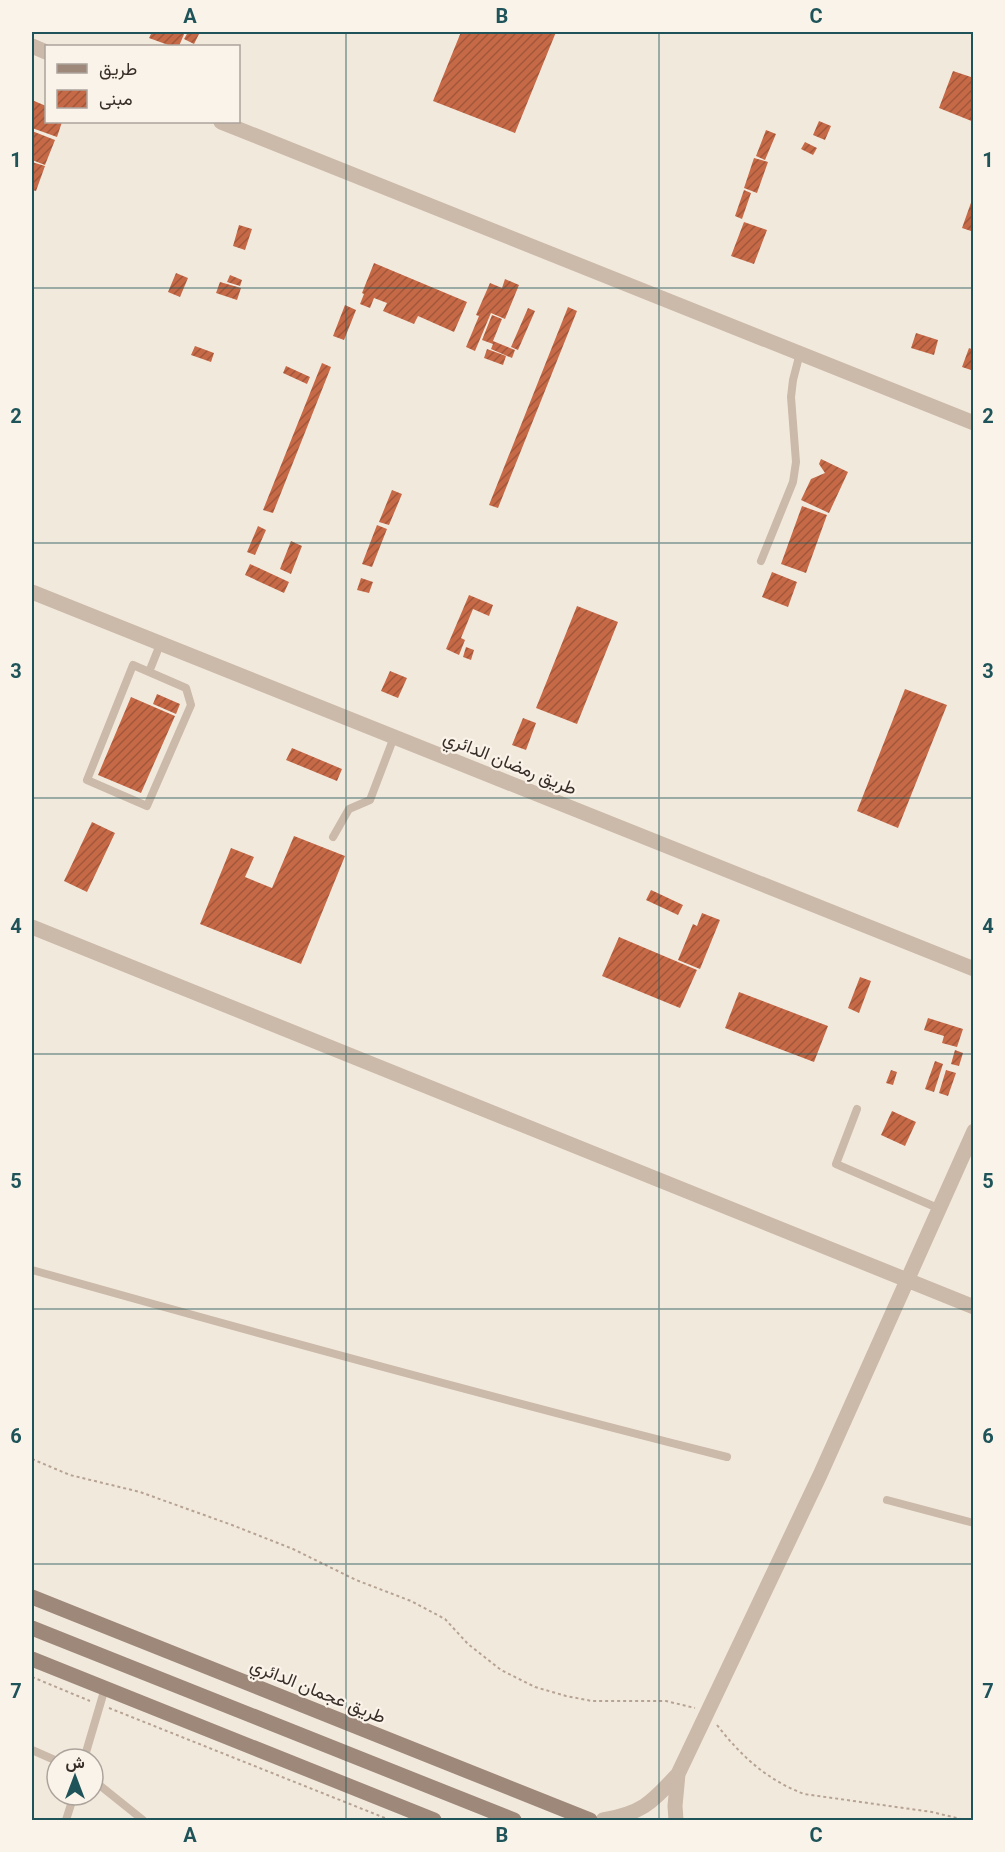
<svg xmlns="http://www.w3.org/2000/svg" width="1005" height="1852" viewBox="0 0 1005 1852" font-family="Roboto,Vazirmatn,sans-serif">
	<defs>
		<pattern id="building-hatch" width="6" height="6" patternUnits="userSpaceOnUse" patternTransform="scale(1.5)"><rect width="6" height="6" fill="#c66947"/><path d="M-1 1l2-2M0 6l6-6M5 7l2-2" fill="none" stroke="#a2573b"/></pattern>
	</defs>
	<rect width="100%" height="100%" fill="#f2e9dd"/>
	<path fill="url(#building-hatch)" d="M152,32H185L179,46H171L149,38Z
		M188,32H200L194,44L184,39Z
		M461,32H556L515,133L433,101Z
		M953,71L974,78V122L939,108Z
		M32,100L46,106V122H62L57,137L32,128Z
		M819,121L831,126L825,140L813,135Z
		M766,130L776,134L765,160L756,156Z
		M32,131L55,140L45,165L32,160Z
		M805,142L817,148L813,155L801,149Z
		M754,158L768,162L757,193L744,188Z
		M32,162L45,166L36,191L32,190Z
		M744,190L751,193L742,219L735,216Z
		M973,197H974V232L962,228Z
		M744,222L767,230L754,264L731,256Z
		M239,225L252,229L245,250L233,246Z
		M374,263L467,302L454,332L418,316L414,324L383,311L387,303L374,298L370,308L360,304L364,294L362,293Z
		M176,273L188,278L180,297L168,292Z
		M230,275L242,280L240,286L227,282Z
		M505,279L519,285L505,319L491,313L475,351L466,347L479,316L476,315L490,283L502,288Z
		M220,282L241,288L237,300L216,293Z
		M345,305L356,310L344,340L333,336Z
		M568,307L577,311L498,508L489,505Z
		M528,308L535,311L518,350L511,347Z
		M492,315L502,319L493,341L515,350L512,358L491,349L493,344L482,340Z
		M916,333L938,340L934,355L911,348Z
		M195,346L214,353L211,362L191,355Z
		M969,348L974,350V371L962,367Z
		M487,349L506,356L503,365L484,358Z
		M322,363L331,367L273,513L263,510Z
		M286,366L310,377L307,384L283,373Z
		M821,459L848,472L829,513L801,500L811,479L825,473L819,464Z
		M392,490L402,494L389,525L379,522Z
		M802,506L827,515L806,573L781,564Z
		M377,525L387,529L372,567L362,564Z
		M258,526L266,530L255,555L247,552Z
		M291,541L302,546L291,574L280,569Z
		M250,564L289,582L284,593L245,575Z
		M772,572L797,582L788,607L762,597Z
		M361,578L373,582L369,593L357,590Z
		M469,595L493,605L489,616L473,609L461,638L465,640L459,655L446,649Z
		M577,606L618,622L577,724L536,708Z
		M466,647L474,650L471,660L463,657Z
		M390,671L407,678L398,698L381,691Z
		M905,689L947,705L898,828L857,811Z
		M157,694L180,704L176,714L153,704Z
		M131,697L175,716L141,793L98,775Z
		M523,718L536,723L526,750L512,745Z
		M292,748L342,769L337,781L286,760Z
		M92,822L115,833L87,892L64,881Z
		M294,836L345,856L301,964L200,924L231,848L254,857L245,877L272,888Z
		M651,890L683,905L678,915L646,900Z
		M702,913L720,920L700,969L678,960L693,924L697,926Z
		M619,937L697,970L680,1008L602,976Z
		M860,977L871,981L859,1013L848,1008Z
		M739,992L828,1026L814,1062L725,1028Z
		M928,1018L963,1029L957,1047L942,1043L944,1036L924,1030Z
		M955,1050L963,1053L959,1066L951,1064Z
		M935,1061L943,1064L934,1092L925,1089Z
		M891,1070L897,1072L893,1085L886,1083Z
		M946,1070L956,1073L948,1096L939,1093Z
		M892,1111L916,1122L905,1146L881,1135Z"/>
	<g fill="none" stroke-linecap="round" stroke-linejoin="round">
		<path stroke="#b7a393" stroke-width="2" stroke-dasharray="3 3" stroke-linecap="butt" d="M32,1459L70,1475L140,1492L232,1525L293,1549L356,1580L411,1601L445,1619L468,1644L501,1670L535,1687L566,1696L592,1701H666L695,1708
			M32,1677L90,1701
			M109,1708L390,1820
			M717,1725C741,1756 767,1780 804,1794L932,1812L965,1820"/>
		<path stroke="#cbb9a9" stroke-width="8" d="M761,561L793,482L796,462L791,397L793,380L800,353
			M133,665L186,688L191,705L147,806L87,780Z
			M149,672L161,642
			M333,837L349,809L370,800L394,737
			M857,1109L836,1164L940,1209
			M32,1270C262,1335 494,1398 727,1457
			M887,1500L974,1523
			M32,1750L57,1761
			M84,1759L105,1688
			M93,1780L143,1820
			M66,1820L74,1795"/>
		<path stroke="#cbb9a9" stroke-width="15" d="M32,46L46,52
			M221,122L974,423
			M32,927L974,1307
			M603,1820C643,1813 651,1803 678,1774L820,1475L974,1131
			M676,1820L675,1806L678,1774"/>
		<path stroke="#cbb9a9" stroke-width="15" d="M32,592L974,969"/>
		<path stroke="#9e887a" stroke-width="15" d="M32,1597L590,1820
			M32,1628L514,1820
			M32,1659L434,1820"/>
	</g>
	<path fill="none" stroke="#1e5459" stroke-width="1.5" stroke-opacity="0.55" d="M346,32V1820M659,32V1820M32,288H974M32,543H974M32,798H974M32,1054H974M32,1309H974M32,1564H974"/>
	<g text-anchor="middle" stroke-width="4.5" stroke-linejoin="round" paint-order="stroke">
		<g font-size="18" fill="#382e29" stroke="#faf3e9">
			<text transform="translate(510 763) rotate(22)" y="6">طريق رمضان الدائري</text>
			<text transform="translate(318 1691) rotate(22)" y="6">طريق عجمان الدائري</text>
		</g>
	</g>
	<rect width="1005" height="1852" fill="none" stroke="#faf3e9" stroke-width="66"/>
	<rect x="45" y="45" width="195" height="78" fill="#faf3e9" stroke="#aca49c" stroke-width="1.5"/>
	<rect x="57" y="64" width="30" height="9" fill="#9e887a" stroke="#aca49c" stroke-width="1.5"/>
	<text x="99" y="75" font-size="18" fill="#382e29">طريق</text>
	<rect x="57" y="90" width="30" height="18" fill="url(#building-hatch)" stroke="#aca49c" stroke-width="1.5"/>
	<text x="99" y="105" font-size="18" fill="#382e29">مبنى</text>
	<g transform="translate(75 1777)"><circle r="28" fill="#faf3e9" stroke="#aca49c" stroke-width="1.5"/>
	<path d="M0-4.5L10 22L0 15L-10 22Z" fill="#1e5459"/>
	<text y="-9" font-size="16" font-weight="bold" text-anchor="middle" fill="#382e29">ش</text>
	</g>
	<rect x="33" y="33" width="939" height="1786" fill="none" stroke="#1e5459" stroke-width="2"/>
	<g font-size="20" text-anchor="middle" font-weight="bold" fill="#1e5459">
		<text x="190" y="23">A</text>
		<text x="502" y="23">B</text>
		<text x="816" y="23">C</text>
		<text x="16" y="167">1</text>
		<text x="988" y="167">1</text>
		<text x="16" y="423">2</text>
		<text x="988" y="423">2</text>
		<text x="16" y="678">3</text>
		<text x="988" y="678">3</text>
		<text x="16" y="933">4</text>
		<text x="988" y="933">4</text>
		<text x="16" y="1188">5</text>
		<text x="988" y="1188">5</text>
		<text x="16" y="1443">6</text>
		<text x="988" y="1443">6</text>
		<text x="16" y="1698">7</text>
		<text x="988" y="1698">7</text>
		<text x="190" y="1842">A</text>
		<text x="502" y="1842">B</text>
		<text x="816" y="1842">C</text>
	</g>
</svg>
